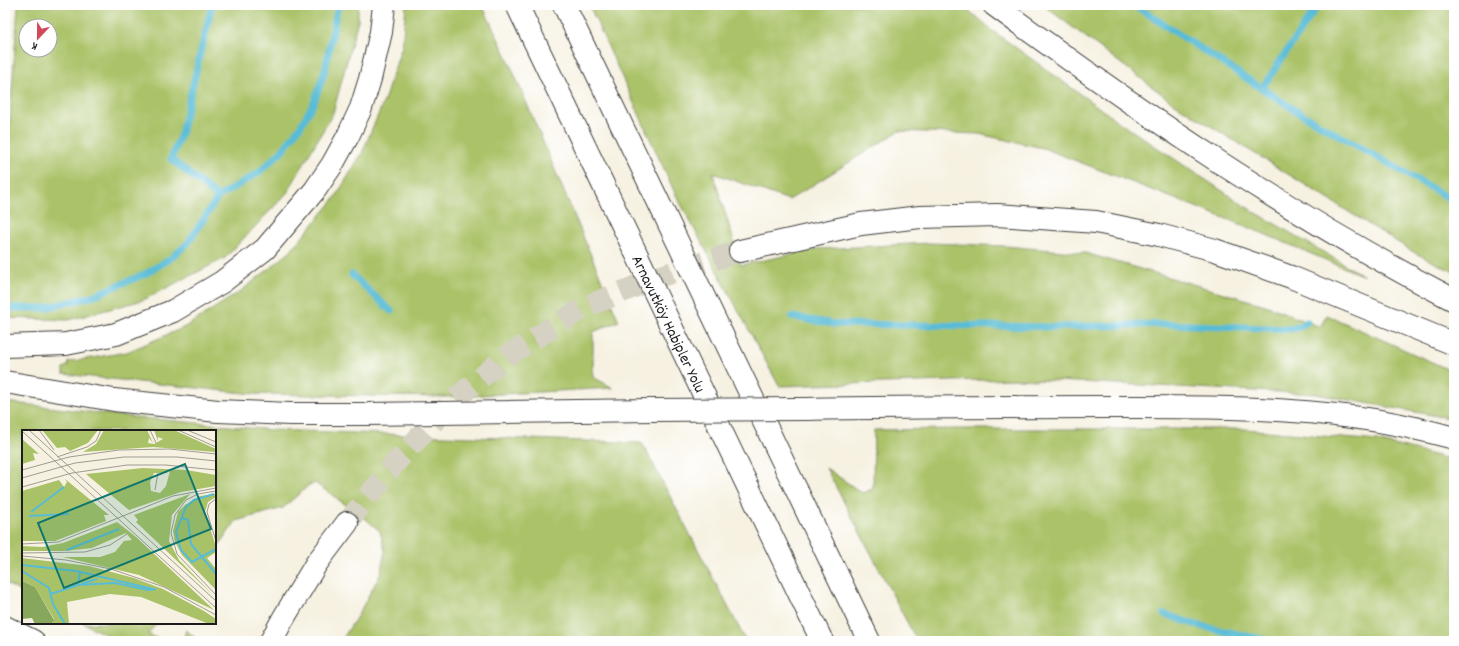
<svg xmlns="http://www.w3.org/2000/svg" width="1459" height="646" viewBox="0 0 1459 646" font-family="Dekko,sans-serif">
	<rect width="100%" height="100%" fill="#fff"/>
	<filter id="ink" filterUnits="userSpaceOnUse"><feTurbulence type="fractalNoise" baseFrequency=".025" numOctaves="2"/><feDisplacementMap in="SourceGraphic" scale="8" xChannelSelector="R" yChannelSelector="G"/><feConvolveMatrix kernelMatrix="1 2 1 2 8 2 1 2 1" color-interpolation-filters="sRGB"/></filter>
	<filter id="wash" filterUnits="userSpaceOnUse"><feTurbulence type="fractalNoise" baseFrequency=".012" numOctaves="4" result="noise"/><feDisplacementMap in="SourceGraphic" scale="16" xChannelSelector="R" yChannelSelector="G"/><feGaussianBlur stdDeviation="0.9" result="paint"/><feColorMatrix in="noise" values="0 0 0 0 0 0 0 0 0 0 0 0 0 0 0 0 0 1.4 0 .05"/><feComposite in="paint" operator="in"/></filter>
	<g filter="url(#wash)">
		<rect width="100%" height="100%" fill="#f6f1e1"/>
		<path fill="#aac267" stroke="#636f42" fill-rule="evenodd" d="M18,5H358V20L333,113L287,193L225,258L143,300L69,320L5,318V157L8,147ZM26,26H50V50H26Z
			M406,5H482L507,57L619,321L593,332V377L613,388L445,397L254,394L63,374V368L68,366V362L127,352L185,327L241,291L290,252L335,198L362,153L384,101L402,46Z
			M589,5H962L990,29L1116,120L1248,208L1364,276L1245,226L1043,148L979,134L899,131L789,200L713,173L741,265L817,249L930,243L1005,246L1085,253L1265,305L1320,327L1327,315L1454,372V419L1316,394L1018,379L779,386L675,193Z
			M1043,5H1454V272L1415,253L1175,104Z
			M5,402L133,417L272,430L642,443L746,641H341L358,615L380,575L385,551L380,531L367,520L315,483L309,485L283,508L236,521L215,551V431H23V593L5,583Z
			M958,429H1245L1377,441L1454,460V641H917L826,468L862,493L873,489L874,430Z
			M83,623H164L156,624L148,634L163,641H118Z
			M186,630L199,641H183Z"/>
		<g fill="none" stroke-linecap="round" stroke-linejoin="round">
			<path stroke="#58bcd6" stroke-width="7" d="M212,5L181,134L171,159L218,197
				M1134,5L1298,112L1454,201
				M1262,88L1318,5
				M352,275L391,311
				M5,308H45L90,297L145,274L170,259L188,243L218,197L258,173L281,152L300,127L314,102L325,70L338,5
				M792,317L834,324L1061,327L1168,324L1291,329L1299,327L1307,322
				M1164,614L1200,626L1270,641"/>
		</g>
	</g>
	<g filter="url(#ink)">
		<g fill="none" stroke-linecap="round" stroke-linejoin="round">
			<path stroke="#d5d1c3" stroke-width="22" stroke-dasharray="22 11" stroke-linecap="butt" d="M347,523L396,462L455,399L507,356L583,308L658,277L740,251"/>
			<g stroke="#3d3c3a" stroke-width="24">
				<g id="highway">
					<path id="s1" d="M517,5L822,641"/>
					<path d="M564,5L869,641"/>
					<path d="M994,5C1141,113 1292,216 1454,300"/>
					<path d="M740,251L861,224L920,217L997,215L1096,222L1159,235L1215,250L1291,277L1454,344"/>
					<path d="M5,346L66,344L116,334L173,311L222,282L265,249L315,190L332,165L348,136L361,108L370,79L381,32L384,5"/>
					<path d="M5,382L114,400L218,411L290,414H365L653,410"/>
					<path d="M806,409C906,407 1006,407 1107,407C1188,407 1271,406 1352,417C1386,421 1421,429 1454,438"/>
					<path d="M5,627L33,641"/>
					<path d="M271,641L283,619L316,564L347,523"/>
				</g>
			</g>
			<use href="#highway" stroke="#fff" stroke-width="22"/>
			<g stroke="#3d3c3a" stroke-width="24" stroke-linecap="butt">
				<path id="highway-bridge" d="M653,410L806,409"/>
			</g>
			<use href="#highway-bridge" stroke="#fff" stroke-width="22"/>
		</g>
	</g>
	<g text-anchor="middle" stroke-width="3" stroke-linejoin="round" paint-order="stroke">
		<g font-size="16" fill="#1c1c1c" stroke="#fff">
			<text dy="6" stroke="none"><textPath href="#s1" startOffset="353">Arnavutköy Habipler Yolu</textPath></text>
		</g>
	</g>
	<g transform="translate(22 430)">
		<rect width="194" height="194" fill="#f6f1e1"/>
		<path d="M20,0H76L66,13L48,21L43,17L35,18ZM82,0H125L131,13L127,8L126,13L132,14L141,9L136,7V11L132,0H152L194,19V22L131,17L61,22L74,14ZM0,9L17,24L11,23L13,30L0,34ZM121,38L164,40L194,45V56L159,62L107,80L64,44ZM145,41H148L144,56L138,63L129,61L128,52L132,43H145ZM43,49L87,85H82L84,91L33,111H0V61L37,50L42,57L45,52ZM168,64L150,85L147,111L157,130L191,165L114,92L116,90L112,85ZM194,64V67L186,72L183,82L194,117V122L185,128L194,139V160L160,125L153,112L151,101L156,82L163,75L178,66ZM95,92L114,107L192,180L117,145L41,127H78L93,122L102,111L110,110L104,103L70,118L43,121H0V116L20,117L41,113ZM0,128L67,136L112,148L141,159L182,181L194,189V194H187L119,167L88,164L45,172L47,194H29L32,189L13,157L0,151Z" fill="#aac267" fill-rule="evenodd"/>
		<path d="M0,151L13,157L32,190L29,194H13L10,188L0,189Z" fill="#87a85c"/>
		<path fill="none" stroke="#58bcd6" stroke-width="2" d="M192,64L172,70L164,77L154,102L159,120L170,132L194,119M9,82L42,57M7,86L47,84M160,88L166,90L169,114L194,144M45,120L97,99M0,135L54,141L131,159M0,141L27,158L31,174L43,194M58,142L56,155L93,153L126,160L134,159M59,154L75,149M29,164L56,155"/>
		<path fill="none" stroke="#9f9c92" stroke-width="1" d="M7,0L194,171M17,0L32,20M128,0L134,13M156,0L194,17M165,0L194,12M0,1L194,178M35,27L65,17L74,11L79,0M0,40L47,27L97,20L148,19L194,24M0,48L53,33L102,27H155L194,31M0,57L50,43L105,35H144L194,40M133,60L136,43M194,61L176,64L164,70L153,85L149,103L155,124L194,165M194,69L187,74L185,82L194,111M0,114L36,112L151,66L194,58M0,123L63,122L88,115L105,104M0,126L44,130L89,139L142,157L194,185"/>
		<path fill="#0f766e" fill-opacity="0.15" stroke="#0f766e" stroke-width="2" d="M163,34L189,99L42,158L16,93Z"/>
		<rect width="194" height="194" fill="none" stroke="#1c1c1c" stroke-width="2"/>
	</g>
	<rect width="1459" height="646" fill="none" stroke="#fff" stroke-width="20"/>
	<g transform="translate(38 38) rotate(202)"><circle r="19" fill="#ffffff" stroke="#a4a4a4"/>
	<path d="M0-3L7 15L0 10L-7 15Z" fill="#d1495b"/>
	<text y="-6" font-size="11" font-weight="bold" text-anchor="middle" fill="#1c1c1c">K</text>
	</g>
</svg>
